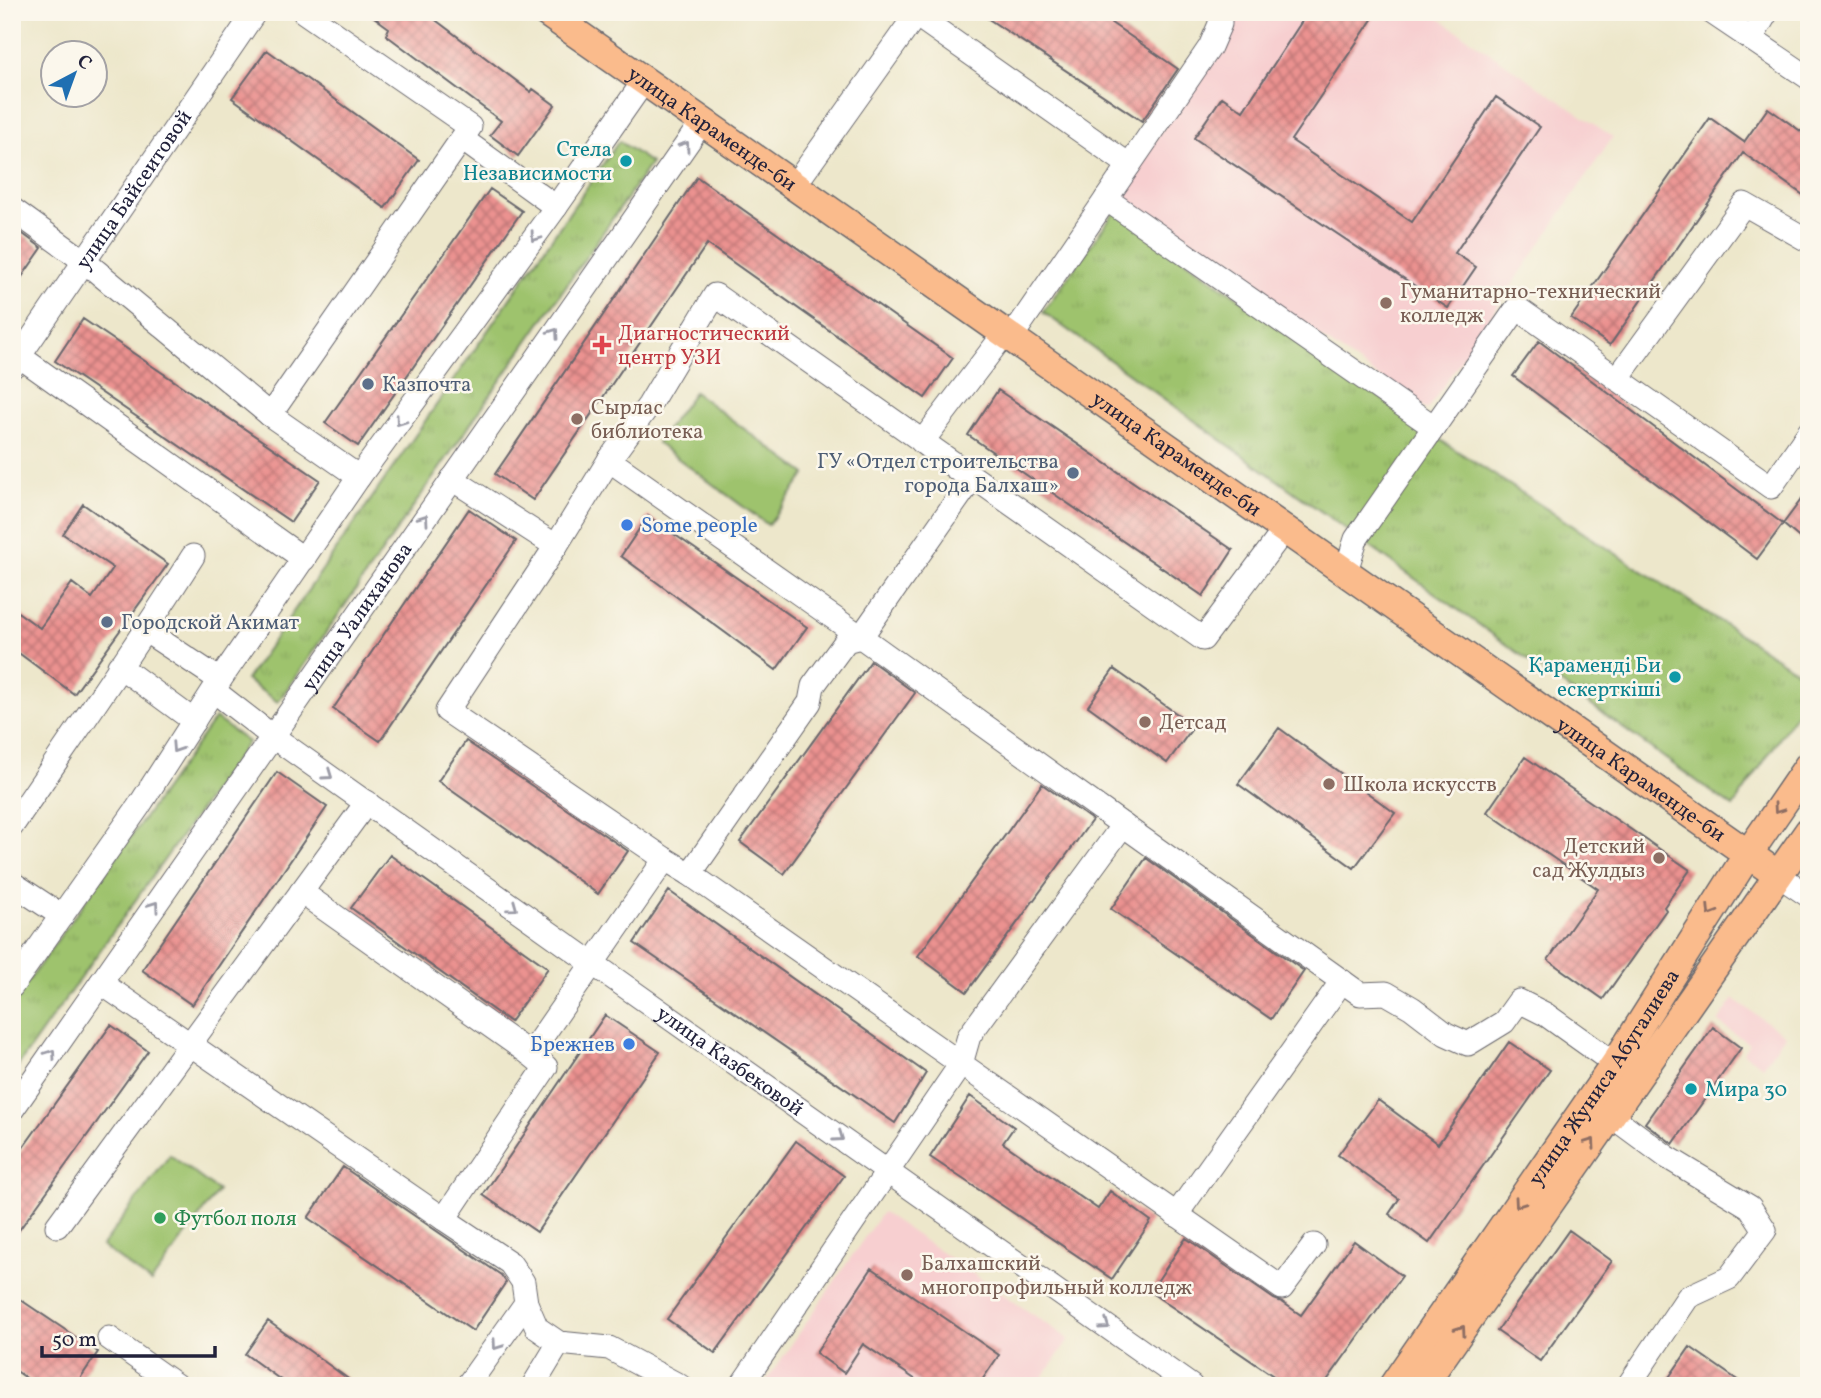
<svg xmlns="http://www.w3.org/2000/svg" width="1821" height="1398" viewBox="0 0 1821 1398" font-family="Vollkorn,serif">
	<defs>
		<pattern id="grass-tufts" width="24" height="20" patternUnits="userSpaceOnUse" patternTransform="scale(1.75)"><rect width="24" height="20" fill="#9ec36d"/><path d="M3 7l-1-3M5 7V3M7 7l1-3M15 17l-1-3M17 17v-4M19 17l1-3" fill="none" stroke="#88a75f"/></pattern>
		<pattern id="building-cross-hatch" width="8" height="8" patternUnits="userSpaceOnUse" patternTransform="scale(1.75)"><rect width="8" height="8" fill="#eb9290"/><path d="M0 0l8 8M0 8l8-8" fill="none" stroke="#be7777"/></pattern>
	</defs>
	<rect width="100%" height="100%" fill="#fbf7ec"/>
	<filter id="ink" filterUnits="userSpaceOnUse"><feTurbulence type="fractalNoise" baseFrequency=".0143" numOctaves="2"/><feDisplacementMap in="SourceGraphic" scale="14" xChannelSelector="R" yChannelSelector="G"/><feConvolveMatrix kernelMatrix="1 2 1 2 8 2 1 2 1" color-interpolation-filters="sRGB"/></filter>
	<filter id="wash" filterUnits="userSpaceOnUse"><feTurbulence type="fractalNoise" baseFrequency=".00686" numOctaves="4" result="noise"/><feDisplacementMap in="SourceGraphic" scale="28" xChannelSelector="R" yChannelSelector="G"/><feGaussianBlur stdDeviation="1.57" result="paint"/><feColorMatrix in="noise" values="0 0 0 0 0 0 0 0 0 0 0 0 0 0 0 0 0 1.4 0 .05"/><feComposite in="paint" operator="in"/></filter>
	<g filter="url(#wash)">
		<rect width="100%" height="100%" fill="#ede7cb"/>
		<path fill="#f7cfd0" d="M1242,12H1430L1613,137L1427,410L1116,197Z
			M1734,999L1785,1035L1763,1066L1743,1053L1749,1044L1718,1022Z
			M882,1212L1069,1339L1037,1386H763Z"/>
		<path fill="url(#grass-tufts)" stroke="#607254" stroke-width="2" d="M619,141L651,163L278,702L246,680Z
			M1115,211L1445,443L1809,679V695L1733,807L1043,312Z
			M215,718L248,742L12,1074V1004Z"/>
		<path fill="#9ec36d" stroke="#607254" stroke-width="2" d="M694,392L806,474L768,525L657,443Z
			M170,1155L218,1191L151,1282L102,1246Z"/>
		<g id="blocks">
			<path fill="url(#building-cross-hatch)" d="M367,12H425L531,92L533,89L555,105L518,156L490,135L501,121L386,35L389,28Z
				M978,12H1112L1107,20L1178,69L1142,121Z
				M1308,12H1377L1291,140L1412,222L1496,97L1540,127L1455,253L1476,267L1448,308L1194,138L1222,97L1243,111Z
				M267,50L419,160L385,208L232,98Z
				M1768,108L1809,137V199L1743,153L1610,345L1571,318L1710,118L1744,142Z
				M697,177L953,358L925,398L707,244L533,500L495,474Z
				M490,189L522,211L358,446L325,423Z
				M12,226L42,248L12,291Z
				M83,319L320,480L291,522L55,361Z
				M1539,341L1783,524L1757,559L1513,376Z
				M998,390L1233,550L1203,596L968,435Z
				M1809,489V546L1783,524Z
				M83,504L168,564L74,694L12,648V608L40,628L72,583L92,598L113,568L63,534Z
				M469,509L516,541L380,741L333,709Z
				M648,516L807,627L776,670L621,556Z
				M871,661L915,693L784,874L740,842Z
				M1114,669L1194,726L1167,763L1088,706Z
				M1279,728L1395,813L1354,868L1238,784Z
				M466,741L628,851L598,894L438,781Z
				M1525,757L1690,870L1664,907L1666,910L1603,999L1548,960L1598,889L1487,812Z
				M277,772L327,807L192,1005L142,970Z
				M1042,784L1092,820L967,992L918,956Z
				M390,855L548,968L510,1022L351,908Z
				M1146,858L1304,971L1271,1019L1111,909Z
				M669,891L926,1073L895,1123L634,943Z
				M605,1015L660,1052L537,1232L483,1195Z
				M111,1025L148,1051L12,1240V1163Z
				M1713,1027L1741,1048L1673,1144L1645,1123Z
				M1509,1042L1550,1070L1429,1243L1389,1214L1399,1199L1338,1155L1378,1100L1438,1144Z
				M970,1096L1014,1127L1003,1143L1098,1209L1110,1191L1151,1221L1112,1279L930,1157Z
				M796,1141L844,1176L715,1353L667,1319Z
				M343,1167L501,1275L506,1282L473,1331L308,1218Z
				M1569,1230L1612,1261L1540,1361L1497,1331Z
				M1186,1238L1274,1299L1282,1302L1301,1315L1354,1241L1402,1276L1323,1386H1288L1150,1292Z
				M872,1268L999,1355L978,1386H925L863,1344L844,1373L816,1353Z
				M12,1294L98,1352L75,1386H38L12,1368Z
				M268,1321L358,1386H289L245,1354Z
				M1690,1347L1746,1386H1663Z"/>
		</g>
	</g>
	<g filter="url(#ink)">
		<use href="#blocks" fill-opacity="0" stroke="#69676d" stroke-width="2"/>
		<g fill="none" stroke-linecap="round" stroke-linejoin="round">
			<g stroke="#69676d" stroke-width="25">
				<g id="minor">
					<path d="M1711,12L1809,78"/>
					<path d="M916,15L1129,165"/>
					<path d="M1751,39L1767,12"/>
					<path d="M462,139L556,207"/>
					<path d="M794,186L918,12"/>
					<path d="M1106,199L1434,427"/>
					<path d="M12,209L84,261L270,415L470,127L304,12"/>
					<path d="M1011,338L1210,47L1220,24V12"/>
					<path d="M12,351L304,559"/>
					<path id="s1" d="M12,367L255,12"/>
					<path d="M1617,379L1744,204L1809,241"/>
					<path d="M270,415L359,477"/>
					<path d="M609,460L861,637L1123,825"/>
					<path d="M452,479L556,546"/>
					<path d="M1346,571L1356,539L1517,308L1771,487L1809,432"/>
					<path d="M146,631L220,680"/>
					<path d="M119,666L194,721"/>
					<path id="s2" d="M214,691L272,736L592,963L1191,1386"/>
					<path d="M12,826C73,736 135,648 193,556"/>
					<path d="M665,859L690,874L961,1064L741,1386"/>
					<path d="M690,874L810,702L813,686L846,641L861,637L971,480L922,442L1005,333"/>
					<path d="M1778,875L1809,896"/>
					<path d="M12,883L62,916"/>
					<path d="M301,892L530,1054L665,859L447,711L556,546L609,460L649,405L715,295L1203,639L1285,529"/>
					<path d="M101,983L444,1219L546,1067L530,1054"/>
					<path d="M12,986L139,806L220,680L359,477L556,207L644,81"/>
					<path id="s3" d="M12,1110L702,122"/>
					<path d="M1610,1115L1667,1157L1750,1207L1765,1230L1729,1278L1688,1297L1628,1386"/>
					<path d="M1176,1215L1342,981"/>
					<path d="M444,1219L510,1263L523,1282L526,1303L537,1328L559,1343L609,1348L680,1386"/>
					<path d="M57,1226L367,802"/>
					<path d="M1314,1245L1282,1288L961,1064L969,1036L1123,825L1360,994L1386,993L1412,1008L1446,1034L1468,1044L1504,1022L1519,1001L1545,1014L1615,1064"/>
					<path d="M109,1338L177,1386"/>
					<path d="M467,1386L526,1303"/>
					<path d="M533,1386L559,1343"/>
				</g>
			</g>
			<g stroke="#69676d" stroke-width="31">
				<g id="major">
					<path id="s4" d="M546,12L1778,875"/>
					<path id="s5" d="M1393,1386L1615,1064L1748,854L1809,765"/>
					<path d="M1422,1386L1809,831"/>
				</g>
			</g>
			<path stroke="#69676d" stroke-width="4.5" stroke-dasharray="5 5" stroke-linecap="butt" d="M12,1142L20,1131"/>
			<use href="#minor" stroke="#fff" stroke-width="23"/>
			<use href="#major" stroke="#fabb8c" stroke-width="28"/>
		</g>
		<defs><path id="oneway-chevron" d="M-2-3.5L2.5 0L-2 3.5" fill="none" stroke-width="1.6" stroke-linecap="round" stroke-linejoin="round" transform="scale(1.75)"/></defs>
		<g stroke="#9c9ca7">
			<use href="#oneway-chevron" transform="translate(685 146) rotate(-55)"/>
			<use href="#oneway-chevron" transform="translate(535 237) rotate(126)"/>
			<use href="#oneway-chevron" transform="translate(554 333) rotate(-55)"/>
			<use href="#oneway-chevron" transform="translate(400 421) rotate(126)"/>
			<use href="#oneway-chevron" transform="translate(424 519) rotate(-55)"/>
			<use href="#oneway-chevron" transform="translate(176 748) rotate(123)"/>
			<use href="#oneway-chevron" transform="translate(328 775) rotate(35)"/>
			<use href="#oneway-chevron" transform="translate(154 906) rotate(-55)"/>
			<use href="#oneway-chevron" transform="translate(513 907) rotate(36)"/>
			<use href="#oneway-chevron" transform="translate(51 1054) rotate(-55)"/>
			<use href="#oneway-chevron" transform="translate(839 1137) rotate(35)"/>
			<use href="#oneway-chevron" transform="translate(1105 1325) rotate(35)"/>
			<use href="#oneway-chevron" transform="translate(497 1345) rotate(125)"/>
		</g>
		<g stroke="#8e6e64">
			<use href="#oneway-chevron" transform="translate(1778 809) rotate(125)"/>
			<use href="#oneway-chevron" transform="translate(1711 911) rotate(122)"/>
			<use href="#oneway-chevron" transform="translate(1591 1143) rotate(-55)"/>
			<use href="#oneway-chevron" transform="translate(1519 1203) rotate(125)"/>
			<use href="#oneway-chevron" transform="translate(1461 1330) rotate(-55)"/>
		</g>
	</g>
	<g fill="#0f9aa8" stroke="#fbf7ec" stroke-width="2.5">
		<circle cx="626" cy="161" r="7"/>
		<circle cx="1675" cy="677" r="7"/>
		<circle cx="1691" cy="1089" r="7"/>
	</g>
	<g fill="#8d6e63" stroke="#fbf7ec" stroke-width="2.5">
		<circle cx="1386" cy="303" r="7"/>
		<circle cx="577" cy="419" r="7"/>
		<circle cx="1145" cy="722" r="7"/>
		<circle cx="1329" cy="784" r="7"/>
		<circle cx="1659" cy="858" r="7"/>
		<circle cx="907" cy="1275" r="7"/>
	</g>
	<path fill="#e0444e" stroke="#fbf7ec" stroke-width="2.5" d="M598.5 334.5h7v7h7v7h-7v7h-7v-7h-7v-7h7z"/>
	<g fill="#5c6f8a" stroke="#fbf7ec" stroke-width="2.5">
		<circle cx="368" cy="384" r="7"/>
		<circle cx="1073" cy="473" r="7"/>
		<circle cx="107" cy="622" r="7"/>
	</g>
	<g fill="#3f7fe0" stroke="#fbf7ec" stroke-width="2.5">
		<circle cx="627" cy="525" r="7"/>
		<circle cx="629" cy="1044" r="7"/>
	</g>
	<circle fill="#2e9e5b" stroke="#fbf7ec" stroke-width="2.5" cx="160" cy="1218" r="7"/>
	<g text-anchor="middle" stroke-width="5" stroke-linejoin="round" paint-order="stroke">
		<g font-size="21" fill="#22223b" stroke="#fbf7ec">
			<text dy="7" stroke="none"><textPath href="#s4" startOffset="203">улица Караменде-би</textPath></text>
			<text dy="7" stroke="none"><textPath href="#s1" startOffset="215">улица Байсеитовой</textPath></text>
			<text dy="7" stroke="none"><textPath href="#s4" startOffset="770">улица Караменде-би</textPath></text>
			<text dy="7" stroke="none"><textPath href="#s3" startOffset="602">улица Уалиханова</textPath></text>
			<text dy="7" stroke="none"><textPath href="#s4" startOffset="1337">улица Караменде-би</textPath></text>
			<text dy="7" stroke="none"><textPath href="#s2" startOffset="635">улица Казбековой</textPath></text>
			<text dy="7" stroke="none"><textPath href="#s5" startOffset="374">улица Жуниса Абугалиева</textPath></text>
		</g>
		<g font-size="21" fill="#0d838f" stroke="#fbf7ec" text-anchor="end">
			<text x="612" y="156">Стела<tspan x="612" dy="24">Независимости</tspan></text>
			<text x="1661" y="672">Қараменді Би<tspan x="1661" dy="24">ескерткіші</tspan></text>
			<text x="1705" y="1096" text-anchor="start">Мира 30</text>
		</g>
		<g font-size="21" fill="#785e54" stroke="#fbf7ec" text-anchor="start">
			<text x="1400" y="298">Гуманитарно-технический<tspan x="1400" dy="24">колледж</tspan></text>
			<text x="591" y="414">Сырлас<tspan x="591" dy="24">библиотека</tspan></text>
			<text x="1159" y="729">Детсад</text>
			<text x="1343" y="791">Школа искусств</text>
			<text x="1645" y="853" text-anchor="end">Детский<tspan x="1645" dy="24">сад Жулдыз</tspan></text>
			<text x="921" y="1270">Балхашский<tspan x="921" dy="24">многопрофильный колледж</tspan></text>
		</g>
		<g font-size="21" fill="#be3a42" stroke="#fbf7ec" text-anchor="start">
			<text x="618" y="340">Диагностический<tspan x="618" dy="24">центр УЗИ</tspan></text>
		</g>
		<g font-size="21" fill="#4e5e75" stroke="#fbf7ec" text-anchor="start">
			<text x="382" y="391">Казпочта</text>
			<text x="1059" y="468" text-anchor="end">ГУ «Отдел строительства<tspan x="1059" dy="24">города Балхаш»</tspan></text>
			<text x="121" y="629">Городской Акимат</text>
		</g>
		<g font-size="21" fill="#366cbe" stroke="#fbf7ec" text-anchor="start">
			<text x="641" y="532">Some people</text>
			<text x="615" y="1051" text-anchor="end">Брежнев</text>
		</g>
		<g font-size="21" fill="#27864d" stroke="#fbf7ec" text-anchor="start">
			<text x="174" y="1225">Футбол поля</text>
		</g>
	</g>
	<rect width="1821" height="1398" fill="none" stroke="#fbf7ec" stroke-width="42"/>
	<g transform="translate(74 74) rotate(41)"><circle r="33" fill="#fbf7ec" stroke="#a4a2a5" stroke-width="2"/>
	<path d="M0-5L12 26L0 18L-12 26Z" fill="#1f6fb2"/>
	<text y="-10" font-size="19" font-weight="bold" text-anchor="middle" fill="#22223b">С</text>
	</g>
	<path d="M42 1346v10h173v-10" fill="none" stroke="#22223b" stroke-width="3.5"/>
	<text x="52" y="1346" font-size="21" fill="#22223b" stroke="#fbf7ec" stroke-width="5" paint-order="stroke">50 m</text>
</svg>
